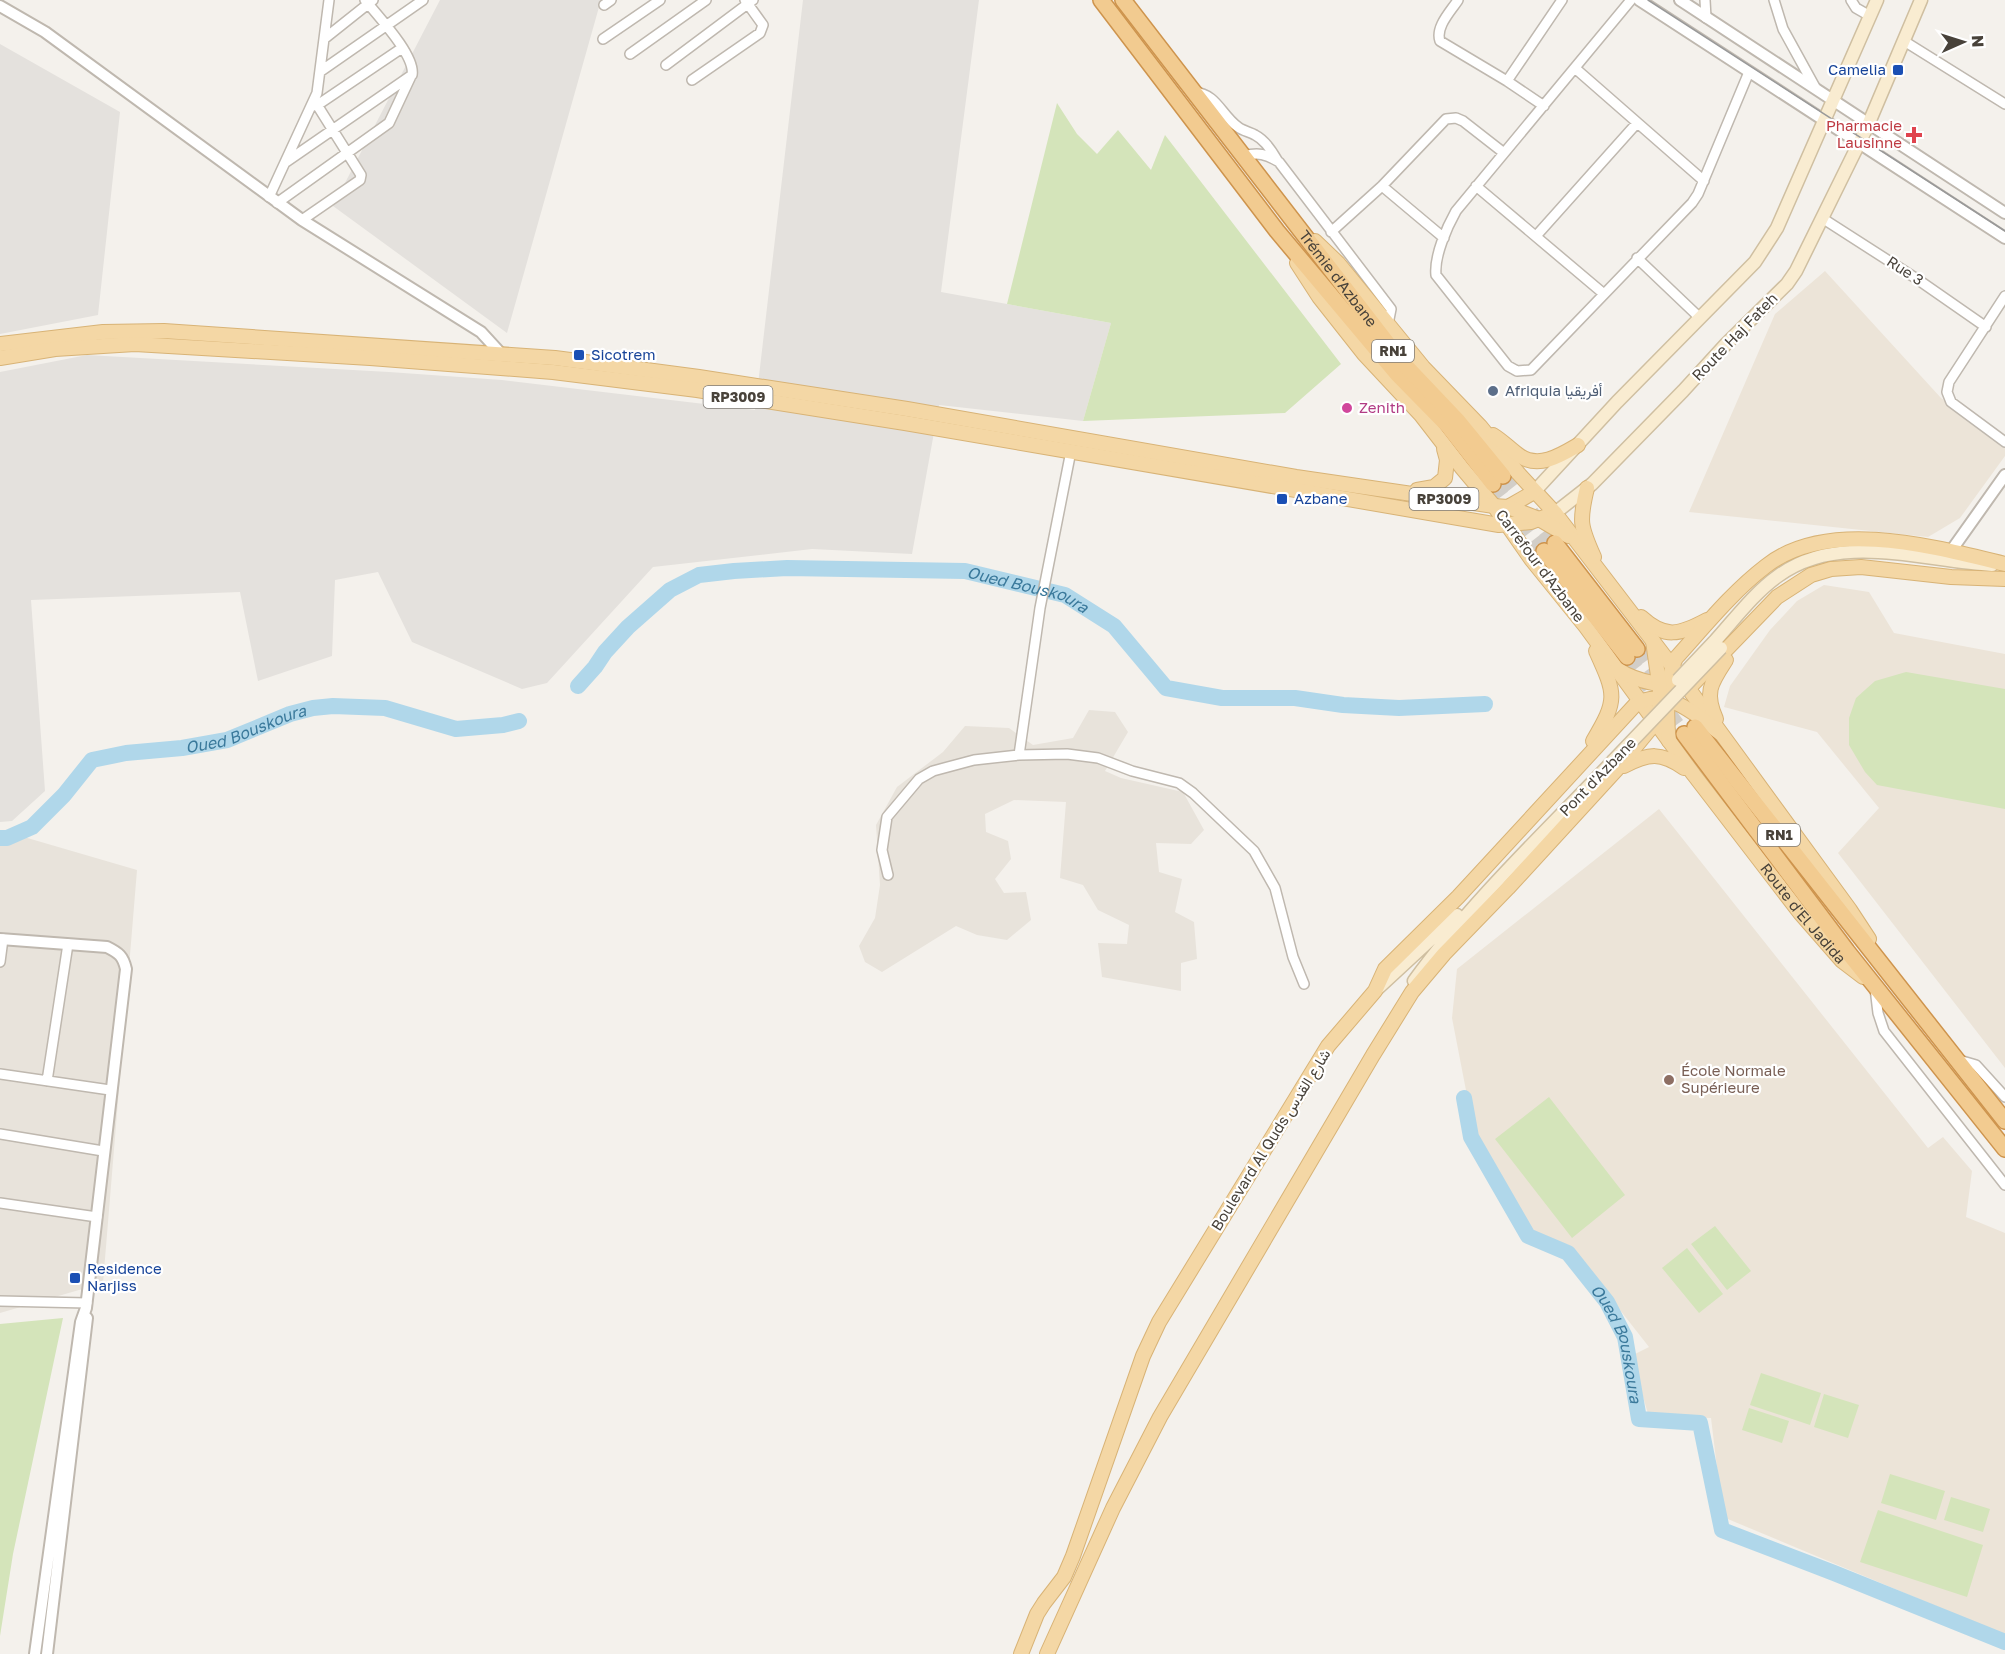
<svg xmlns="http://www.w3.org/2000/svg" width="2005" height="1654" viewBox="0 0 2005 1654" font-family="'Golos Text',Vazirmatn,sans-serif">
	<rect width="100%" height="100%" fill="#f4f1ec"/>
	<path fill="#e8e3db" d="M1089,710L1115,712L1128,732L1105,771L1121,778L1183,792L1204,830L1191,844L1156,843L1159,872L1182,879L1175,912L1194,922L1197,959L1181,963V991L1102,977L1098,943L1127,944L1129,925L1098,910L1083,885L1060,878L1066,802L1014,800L985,814L986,832L1008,841L1011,859L995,879L1004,893L1026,892L1031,920L1007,940L977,935L956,926L882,972L865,962L859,946L875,918L880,885L876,825L897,787L943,752L965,726L1009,728L1033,745L1073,738Z
		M0,830L137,870L103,1283L0,1313Z"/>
	<path fill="#e4e1dd" d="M440,0H601L507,333L333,206Z
		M803,0H979L941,292L1111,323L1083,421L939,405L912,554L812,549L653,567L547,683L522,689L412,642L378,572L335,580L332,656L258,681L240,592L31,600L45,791L12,821L0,822V372L87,355L389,372L502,380L755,410Z
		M0,44L120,112L98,315L0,334Z"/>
	<path fill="#ece4d8" d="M1825,271L1941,398L2005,448V456L1960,518L1928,537L1689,512L1775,314Z
		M1824,585L1869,592L1894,633L2005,654V1068L1838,853L1879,808L1817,732L1724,707L1730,686L1770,630L1797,601Z
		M1659,809L1928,1148L1943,1137L1972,1171L1966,1217L2005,1233V1635L1723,1517L1711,1418L1649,1417L1631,1356L1649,1347L1569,1245L1531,1234L1476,1142L1452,1018L1457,969Z"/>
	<path fill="#d4e4ba" d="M1057,103L1077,134L1097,154L1118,130L1151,170L1165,135L1341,364L1285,413L1083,421L1111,323L1007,304Z
		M1906,672L2005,689V809L1877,785L1865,772L1849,745V718L1856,698L1875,681Z
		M1549,1097L1625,1195L1572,1238L1495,1139Z
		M1715,1226L1751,1271L1727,1290L1691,1244Z
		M1687,1248L1723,1294L1699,1313L1662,1268Z
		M63,1318L13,1554L0,1636V1324Z
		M1761,1373L1821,1393L1810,1425L1750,1405Z
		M1824,1394L1859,1405L1848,1438L1814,1427Z
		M1749,1408L1789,1421L1782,1443L1742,1430Z
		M1890,1474L1945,1491L1936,1520L1881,1503Z
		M1951,1497L1990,1509L1983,1532L1944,1520Z
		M1878,1510L1983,1545L1967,1597L1860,1562Z"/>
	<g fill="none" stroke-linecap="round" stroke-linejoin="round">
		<g stroke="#b0d7ea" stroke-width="16">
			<path id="s1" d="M578,686L595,667L605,652L628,627L670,590L699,575L734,571L787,568L965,571L1065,595L1114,626L1166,688L1222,698H1295L1343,705L1399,708L1485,704"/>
			<path id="s2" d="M0,838H7L32,827L64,795L92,760L126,753L182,748L227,740L290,714L313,708L333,706L385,708L456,729L503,725L519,721"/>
			<path id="s3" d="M1464,1098L1471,1137L1528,1236L1568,1253L1607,1302L1625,1337L1639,1419L1700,1423L1722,1530L1834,1573L2005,1642"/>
		</g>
		<path stroke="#d2cec8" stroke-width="15" stroke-dasharray="15 8" stroke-linecap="butt" d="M1503,476L1555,543
			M1493,484L1544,551
			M1637,649L1661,682
			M1627,657L1684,734"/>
		<g stroke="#bfb8af" stroke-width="12">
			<path id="minor" d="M1458,0C1451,11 1435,27 1440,41L1507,81L1544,106
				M1631,0L1456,211C1447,227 1434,256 1436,275L1508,366L1517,371L1531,370L1692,203L1698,194L1749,72
				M1705,0L1706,18
				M1774,0L1783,29L1816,89
				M1851,0L1856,8L1870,16
				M604,5L611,0
				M324,39L373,0
				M603,39L660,0
				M1904,41L2005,104
				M630,54L706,0
				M666,65L753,0
				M1576,69L1704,181
				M321,71L423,0
				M692,80L760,33L763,25L745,0
				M1507,81L1562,0
				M1194,92C1217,94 1221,115 1238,127C1243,131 1250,132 1255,135C1265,140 1272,151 1277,160
				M316,106L402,48
				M1244,156C1258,152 1266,154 1279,162L1391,309L1388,324
				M286,162L412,75C416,56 377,15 365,0
				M1382,186L1444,238
				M1476,186L1604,294
				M269,197L317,93L329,0
				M277,203L389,123L411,76
				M1822,218L1917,279L1986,327
				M302,220L360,180L361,175L314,100
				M1331,232L1382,186L1446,119L1456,118L1463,121L1504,153
				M1536,236L1637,123
				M1637,258L1700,318
				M2005,296L1949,382L1947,392L1951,402L2005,442
				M1019,755L1040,608L1071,451
				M888,875L882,850L887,817L919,779L933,771L974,760L1019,755L1067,754L1098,758L1132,771L1179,783L1193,793L1254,851L1275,888L1293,957L1304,984
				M0,962L3,939
				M1875,988L1878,1013L1884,1031L2005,1185
				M1959,1060L1976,1065L2005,1097
				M0,1074L110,1090
				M47,1081L68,944
				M0,1134L103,1151
				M0,1203L97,1217
				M0,1301L87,1303"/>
		</g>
		<g stroke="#bfb8af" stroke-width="14">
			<path id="tertiary" d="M1639,0L2005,238
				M1680,0L2005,213
				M0,6L45,32L302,220L481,332L503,356
				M1951,551L2005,475
				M0,939L107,947C119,953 123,956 126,969L86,1308L81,1322L35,1654
				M47,1654L87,1318"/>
		</g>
		<g stroke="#cfbfa1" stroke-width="15">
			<path id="secondary" d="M1534,492L1617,402L1755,262L1777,228L1877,0
				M1555,513L1592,484L1683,391L1726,344L1787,284L1796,271L1868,125L1921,0
				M1714,642C1734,620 1754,593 1778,576C1839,531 1922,561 1992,565
				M1414,981C1472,901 1545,832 1613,761
				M1377,989L1457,915"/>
		</g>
		<g stroke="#d8b376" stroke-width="16">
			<g id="primary">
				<path d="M1315,241L1338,263L1423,367L1480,426L1518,473L1555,513L1672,666L1850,910L1869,939"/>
				<path id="s4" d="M1297,263L1319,297L1364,354L1421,415L1462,468L1494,506L1531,559L1586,627L1694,775L1800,913L1842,961L1863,977"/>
				<path d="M0,344L103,332L164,331L555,358L699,377L907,409L1296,477L1494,506L1508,507L1534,492"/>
				<path d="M0,358L55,349L135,344L370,358L553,372L697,390L905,423L1499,525L1531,522L1555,513"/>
				<path d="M1493,435C1503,441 1511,450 1520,456C1539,469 1561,455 1578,445"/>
				<path d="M1587,488C1579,521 1580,526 1594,557"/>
				<path d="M1417,490L1434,487L1445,478L1447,460L1444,449"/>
				<path d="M1508,507L1539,519L1568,536"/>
				<path d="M1641,617C1665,639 1679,635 1707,620"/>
				<path d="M1617,669C1638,683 1669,688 1693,684L1777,597L1811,575L1831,569L1861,567L1951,577L2005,579"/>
				<path d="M1716,719C1704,692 1711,683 1726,660"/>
				<path d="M1593,741C1618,699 1616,695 1596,651"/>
				<path d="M1669,741C1666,719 1666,677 1676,658C1704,627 1732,592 1766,566C1828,517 1935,547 2005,564"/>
				<path d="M1624,766C1649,753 1661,752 1684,768"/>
				<path d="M1021,1654L1037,1614L1044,1603L1064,1577L1073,1556L1143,1356L1159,1322L1328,1046L1375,991L1385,969L1458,897L1635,705C1665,685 1698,716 1720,733"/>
				<path d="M1047,1654L1113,1508L1160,1417L1373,1055L1412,992L1444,954L1508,888L1617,769L1655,723L1659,710L1660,690L1653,641"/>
			</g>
		</g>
		<g stroke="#ce944d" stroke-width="18">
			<g id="trunk">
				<path d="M1101,0L1277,231L1397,374L1447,425L1493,484"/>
				<path id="s5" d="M1123,0L1402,362L1458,421L1503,476"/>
				<path d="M1555,543L1637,649"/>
				<path d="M1544,551L1627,657"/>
				<path d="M1695,727L2005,1121"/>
				<path d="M1684,734L1847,951L2005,1149"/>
			</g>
		</g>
		<use href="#minor" stroke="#fff" stroke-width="9"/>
		<use href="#tertiary" stroke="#fff" stroke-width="10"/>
		<use href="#secondary" stroke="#f9ecd1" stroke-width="12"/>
		<use href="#primary" stroke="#f4d7a5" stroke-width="14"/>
		<use href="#trunk" stroke="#f2cb90" stroke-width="15"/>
		<path stroke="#999" stroke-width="1.5" d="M1648,0L2005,231"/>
		<g stroke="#cfbfa1" stroke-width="15" stroke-linecap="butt">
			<path id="secondary-bridge" d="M1678,680L1714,642
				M1613,761L1721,648"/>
		</g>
		<use href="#secondary-bridge" stroke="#f9ecd1" stroke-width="12"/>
	</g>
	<g fill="#1a4fb4" stroke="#fff" stroke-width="2">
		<rect x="1892" y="64" width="12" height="12" rx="3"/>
		<rect x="573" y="349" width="12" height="12" rx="3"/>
		<rect x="1276" y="493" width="12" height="12" rx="3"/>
		<rect x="69" y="1272" width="12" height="12" rx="3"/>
	</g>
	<path fill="#e0444e" stroke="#fff" stroke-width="2" d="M1911 126h6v6h6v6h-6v6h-6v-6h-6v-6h6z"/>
	<circle fill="#5c6f8a" stroke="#fff" stroke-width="2" cx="1493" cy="391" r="6"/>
	<circle fill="#d1479c" stroke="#fff" stroke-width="2" cx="1347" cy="408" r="6"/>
	<circle fill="#8d6e63" stroke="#fff" stroke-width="2" cx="1669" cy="1080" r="6"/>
	<g text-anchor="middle" stroke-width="4.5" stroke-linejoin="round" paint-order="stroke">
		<g fill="#fff" stroke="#7f7b75" stroke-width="1.5">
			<rect x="1372" y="340" width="42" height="22" rx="4.5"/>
			<rect x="703.5" y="386" width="69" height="22" rx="4.5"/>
			<rect x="1409.5" y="488" width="69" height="22" rx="4.5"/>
			<rect x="1758" y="824" width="42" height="22" rx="4.5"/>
		</g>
		<g font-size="14" font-weight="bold" fill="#48423a">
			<text x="1393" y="356">RN1</text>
			<text x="738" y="402">RP3009</text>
			<text x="1444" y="504">RP3009</text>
			<text x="1779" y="840">RN1</text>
		</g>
		<g font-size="15" fill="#164399" stroke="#fff" text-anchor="start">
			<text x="1886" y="75" text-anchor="end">Camelia</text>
			<text x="591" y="360">Sicotrem</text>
			<text x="1294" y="504">Azbane</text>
			<text x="87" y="1274">Residence<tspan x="87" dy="17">Narjiss</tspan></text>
		</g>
		<g font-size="15" fill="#be3a42" stroke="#fff" text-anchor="end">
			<text x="1902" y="131">Pharmacie<tspan x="1902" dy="17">Lausinne</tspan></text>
		</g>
		<g font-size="15" fill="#48423a" stroke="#fff">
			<text transform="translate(1905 271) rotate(33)" y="5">Rue 3</text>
			<text dy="5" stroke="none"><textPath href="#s5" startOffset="352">Trémie d'Azbane</textPath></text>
			<text transform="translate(1735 337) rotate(-46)" y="5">Route Haj Fateh</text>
			<text transform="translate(1540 566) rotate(53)" y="5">Carrefour d'Azbane</text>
			<text transform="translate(1598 777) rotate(-46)" y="5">Pont d'Azbane</text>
			<text dy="5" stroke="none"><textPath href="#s4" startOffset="825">Route d'El Jadida</textPath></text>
			<text transform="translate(1271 1140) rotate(-58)" y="5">Boulevard Al Quds شارع القدس</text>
		</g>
		<g font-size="15" fill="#4e5e75" stroke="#fff" text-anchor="start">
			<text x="1505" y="396">Afriquia أفريقيا</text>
		</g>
		<g font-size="15" fill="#b23c85" stroke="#fff" text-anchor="start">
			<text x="1359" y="413">Zenith</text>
		</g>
		<g font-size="15" fill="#785e54" stroke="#fff" text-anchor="start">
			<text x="1681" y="1076">École Normale<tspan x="1681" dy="17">Supérieure</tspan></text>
		</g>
		<g font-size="16" font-style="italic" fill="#3a799b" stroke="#fff">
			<text dy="6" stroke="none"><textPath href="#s1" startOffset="498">Oued Bouskoura</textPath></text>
			<text dy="6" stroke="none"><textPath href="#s2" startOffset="282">Oued Bouskoura</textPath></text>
			<text dy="6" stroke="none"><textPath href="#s3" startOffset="303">Oued Bouskoura</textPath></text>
		</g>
	</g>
	<g transform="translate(1963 42) rotate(87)" stroke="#ffffff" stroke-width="4.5" paint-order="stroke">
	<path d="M0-4.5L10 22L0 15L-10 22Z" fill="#48423a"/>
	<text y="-9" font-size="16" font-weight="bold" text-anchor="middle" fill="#48423a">N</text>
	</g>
</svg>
